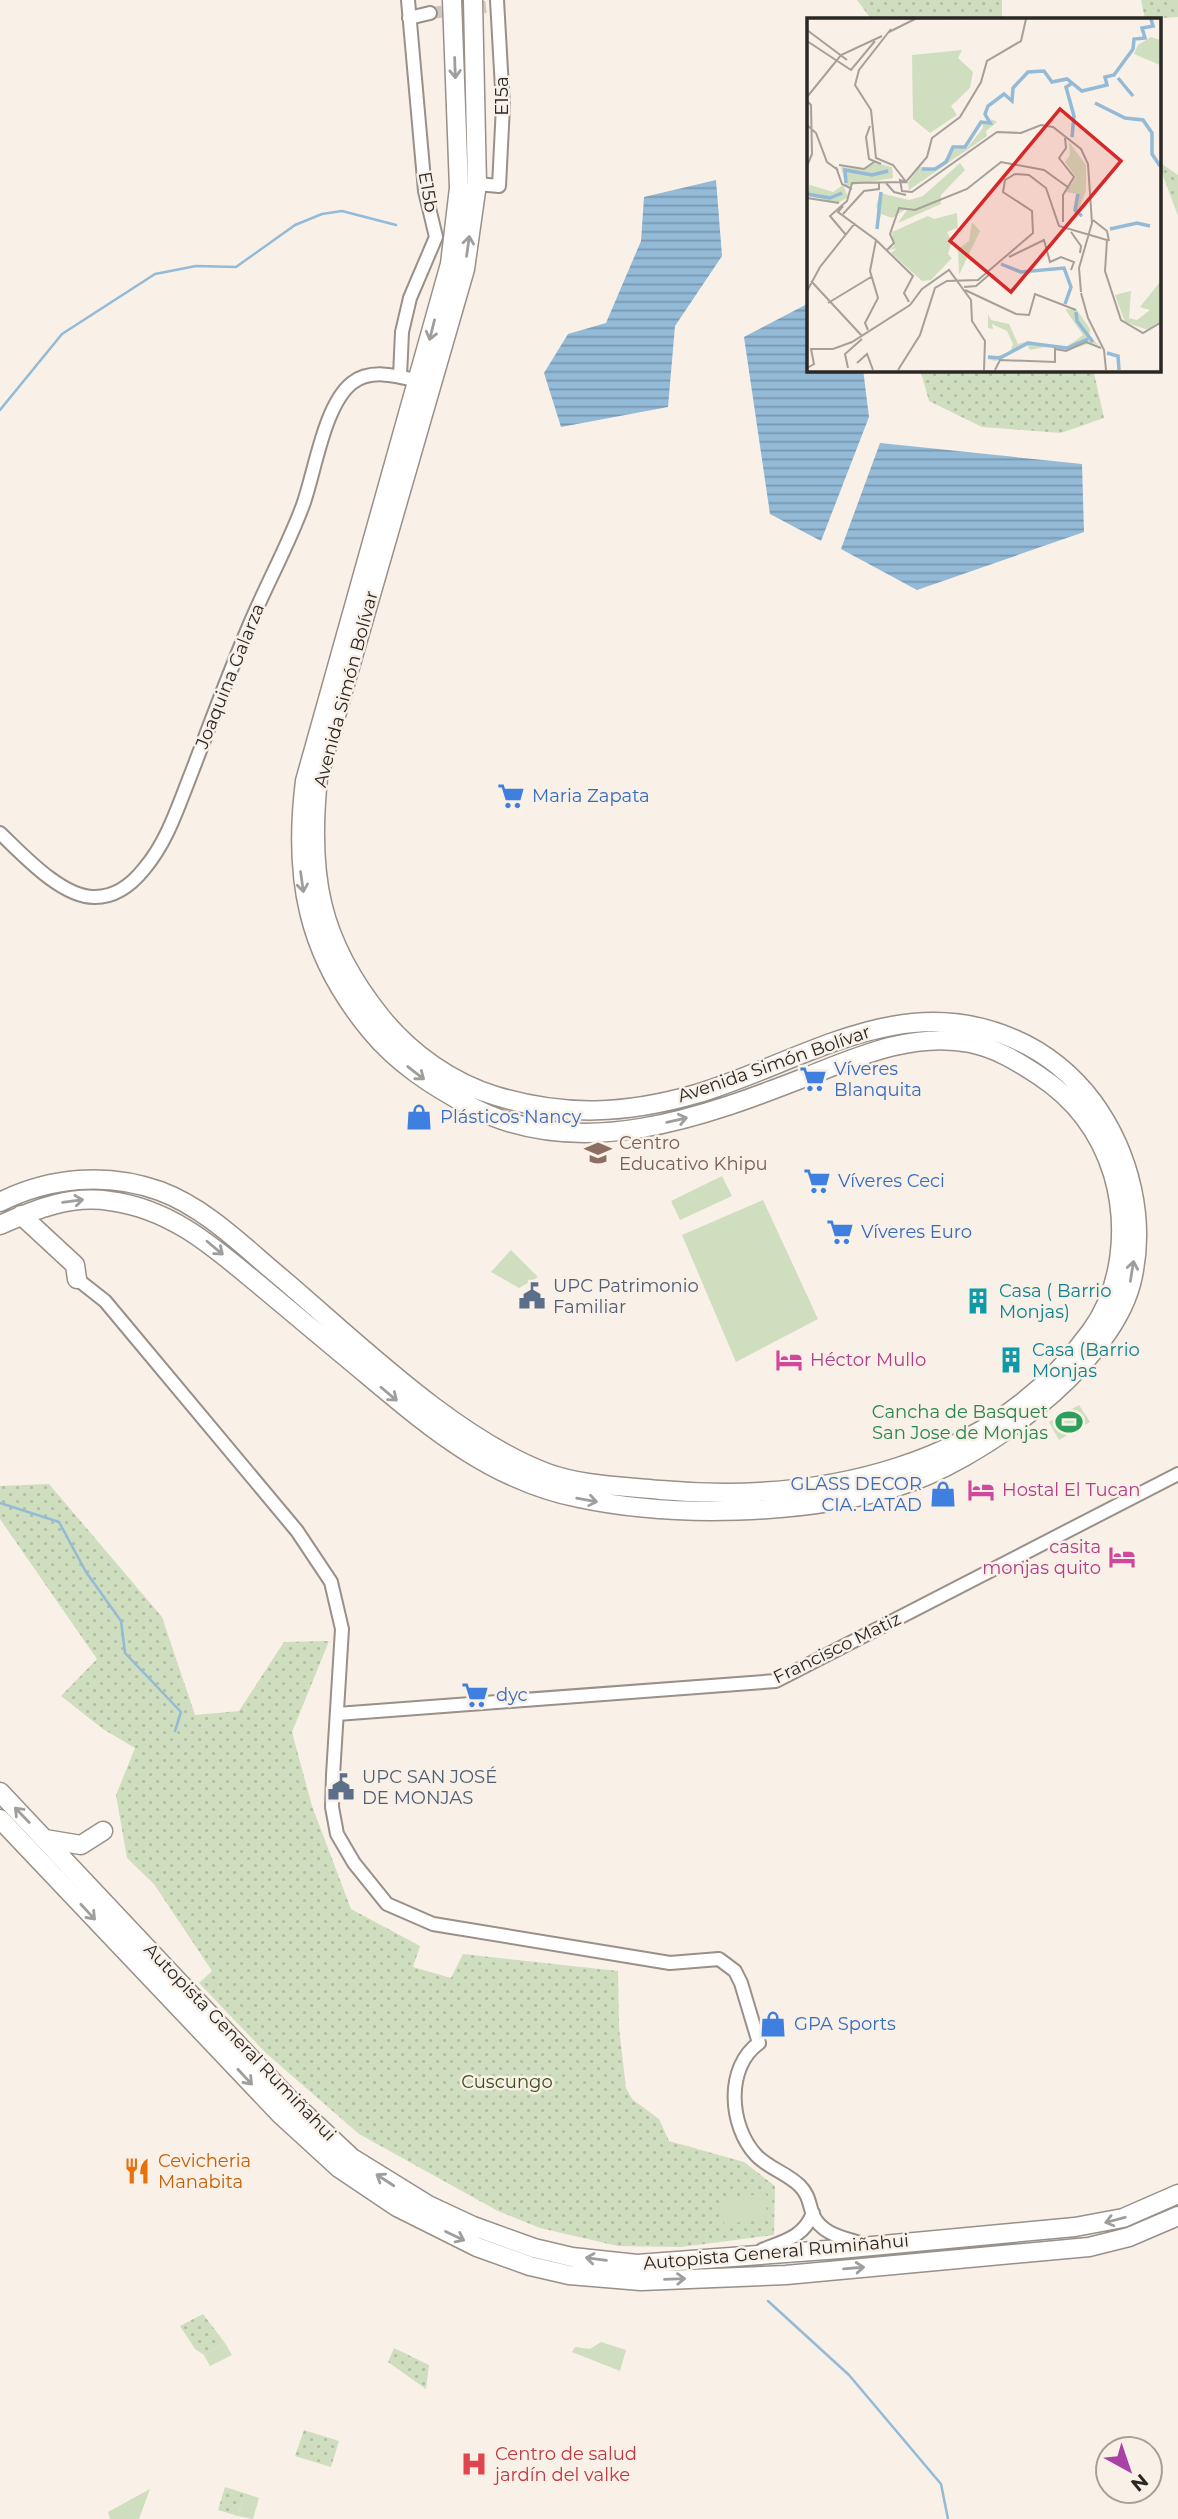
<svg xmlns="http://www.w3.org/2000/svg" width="1178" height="2519" viewBox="0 0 1178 2519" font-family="Montserrat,sans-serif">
	<defs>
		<pattern id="park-dots" width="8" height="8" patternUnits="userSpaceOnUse" patternTransform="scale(1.75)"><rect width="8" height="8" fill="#cfdebf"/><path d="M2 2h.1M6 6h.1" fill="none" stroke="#b2bea4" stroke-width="1.8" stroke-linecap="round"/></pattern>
		<pattern id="water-rules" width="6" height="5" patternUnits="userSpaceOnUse" patternTransform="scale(1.75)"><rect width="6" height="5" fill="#93bad7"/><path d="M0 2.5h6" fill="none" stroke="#7897ae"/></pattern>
	</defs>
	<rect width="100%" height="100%" fill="#f9f0e7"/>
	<path fill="url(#park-dots)" d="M857,0H1002V19H871Z
		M1141,0H1178V17L1145,19Z
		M1159,162L1178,175V216L1159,165Z
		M920,369H1088L1094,373L1104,418L1061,433L982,427L929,401Z
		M49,1484L162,1617L195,1715L239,1711L284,1642L329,1641L292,1732L312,1806L351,1909L420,1946L413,1967L451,1978L463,1954L618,1971L619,2028L626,2088L632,2099L659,2119L669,2141L744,2162L775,2186L774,2235L681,2247L618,2246L540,2228L498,2211L359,2134L267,2054L199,1983L212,1971L154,1884L127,1858L116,1795L135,1748L103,1729L61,1696L97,1659L0,1519V1486Z
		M203,2314L225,2343L204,2355L195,2349L180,2326Z
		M394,2348L429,2365L426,2389L388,2362Z
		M304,2430L339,2441L331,2467L295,2456Z
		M225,2487L244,2493L238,2516L218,2510Z"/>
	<path fill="#cfdebf" d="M722,1176L732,1196L680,1220L671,1201Z
		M763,1200L818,1319L736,1362L682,1235Z
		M511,1250L538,1277L519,1288L491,1272Z
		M1079,1405L1090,1422L1059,1440L1049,1422Z
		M766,2194L767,2219L724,2224L719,2198Z
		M601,2342L626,2350L620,2371L572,2352L575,2347L590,2349Z
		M225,2343L232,2355L210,2366L204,2355Z
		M150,2489L139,2519H110L108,2512Z
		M244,2493L259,2498L253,2519L238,2516Z"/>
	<path fill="url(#water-rules)" d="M716,180L722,256L675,326L668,407L561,427L544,373L568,334L606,323L641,241L644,197Z
		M809,303V369H863L869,417L821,541L770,514L744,337Z
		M880,443L1082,464L1084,532L917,590L841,549Z"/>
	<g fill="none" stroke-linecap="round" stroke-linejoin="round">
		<path stroke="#93bad7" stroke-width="2.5" d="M0,410L62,334L155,274L196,266L236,267L295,225L322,214L342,211L396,225
			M0,1503L59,1522L86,1572L121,1621L125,1653L181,1712L175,1731
			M768,2301L849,2375L941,2484L948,2519"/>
		<path stroke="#d0c8c0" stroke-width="12" stroke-dasharray="12 6" stroke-linecap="butt" d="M430,13L486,7"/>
		<g stroke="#989089" stroke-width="16">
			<path id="secondary" d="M409,18L430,13
				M477,184L499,186L503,106L497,0
				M400,376L402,332L410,298L436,237L425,191L408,0
				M0,833C22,854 62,898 95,897C115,897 132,884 144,869C167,842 178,807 191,774C210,725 228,675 249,626C266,585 288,546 303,505C315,472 324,405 352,383C371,368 398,376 419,381
				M77,1279L105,1301L297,1531L331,1582L342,1629L333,1775L332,1807L337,1834L354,1863L387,1904L433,1924L670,1963L719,1959L735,1971L741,1983L759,2043C725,2067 729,2126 756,2155C768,2168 787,2173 800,2186C809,2195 809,2204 813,2215C822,2235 845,2238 863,2244
				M337,1714L776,1681L1178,1474
				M762,2250C784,2241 803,2238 813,2213"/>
		</g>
		<g stroke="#989089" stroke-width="21">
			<path id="highway" d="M0,1202C50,1177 107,1172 160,1191C203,1207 238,1241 273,1271C352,1337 451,1437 547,1473C583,1486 622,1486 660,1490C819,1504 992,1468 1091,1331C1123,1287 1128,1225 1113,1174C1100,1132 1075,1099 1038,1075C1017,1061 995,1048 970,1043C915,1032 861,1055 811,1075C704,1117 579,1164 470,1106C432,1086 397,1063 370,1030C307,954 293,877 305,781L450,264L459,188L452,0
				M21,1215L75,1265L77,1279
				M0,1225C36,1209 70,1195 110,1201C173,1209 217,1250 263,1288C289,1310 316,1332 342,1354C415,1414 482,1479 579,1498C673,1518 804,1515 896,1487C977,1463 1108,1369 1131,1284C1147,1221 1130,1153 1093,1102C1073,1075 1045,1052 1014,1039C900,989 803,1062 696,1094C626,1114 565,1117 496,1096C452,1083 410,1053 381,1017C319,940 308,875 318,778L465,269L477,184L473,0
				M0,1792L291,2101L352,2158L428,2205L473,2226L534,2248L572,2257L637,2264L840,2249L1075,2227L1123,2218L1178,2194
				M0,1819L280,2114L339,2168L397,2207L477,2247L530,2266L569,2275L641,2281L786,2275L1089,2247L1129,2237L1178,2216
				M45,1839L81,1845L103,1831"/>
		</g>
		<use href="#secondary" stroke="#fff" stroke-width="12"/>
		<use href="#highway" stroke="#fff" stroke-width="18"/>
	</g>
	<defs><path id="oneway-shaft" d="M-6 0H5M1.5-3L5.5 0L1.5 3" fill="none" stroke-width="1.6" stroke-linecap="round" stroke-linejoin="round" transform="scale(1.75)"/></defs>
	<g stroke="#9f9e9c">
		<use href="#oneway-shaft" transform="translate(455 68) rotate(88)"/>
		<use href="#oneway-shaft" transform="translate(468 246) rotate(-82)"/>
		<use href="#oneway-shaft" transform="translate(432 330) rotate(104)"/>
		<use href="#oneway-shaft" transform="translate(302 882) rotate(82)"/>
		<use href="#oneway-shaft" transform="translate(416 1073) rotate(38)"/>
		<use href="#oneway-shaft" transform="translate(677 1120) rotate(-13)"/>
		<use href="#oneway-shaft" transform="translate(73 1201) rotate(-8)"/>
		<use href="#oneway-shaft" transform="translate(215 1248) rotate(40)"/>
		<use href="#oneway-shaft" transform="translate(1132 1271) rotate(-81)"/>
		<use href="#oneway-shaft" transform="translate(389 1394) rotate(40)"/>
		<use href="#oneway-shaft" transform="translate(587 1500) rotate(10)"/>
		<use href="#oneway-shaft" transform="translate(22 1815) rotate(-134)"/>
		<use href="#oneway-shaft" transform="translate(88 1912) rotate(47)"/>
		<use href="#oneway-shaft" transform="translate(245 2077) rotate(47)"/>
		<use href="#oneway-shaft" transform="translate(385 2180) rotate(-147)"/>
		<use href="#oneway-shaft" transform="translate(1115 2220) rotate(165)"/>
		<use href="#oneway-shaft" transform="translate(455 2236) rotate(26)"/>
		<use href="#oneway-shaft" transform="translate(596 2259) rotate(-173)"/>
		<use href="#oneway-shaft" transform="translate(854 2268) rotate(-5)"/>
		<use href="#oneway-shaft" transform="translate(675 2279) rotate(-2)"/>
	</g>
	<defs>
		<g id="supermarket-bare" transform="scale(2.1)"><path d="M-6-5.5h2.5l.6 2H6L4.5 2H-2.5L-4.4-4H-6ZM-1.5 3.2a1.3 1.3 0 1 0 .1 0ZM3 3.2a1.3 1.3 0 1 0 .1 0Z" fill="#3f7fe0" stroke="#f9f0e7" stroke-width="2.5" paint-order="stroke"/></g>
		<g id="shop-bare" transform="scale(2.1)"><path d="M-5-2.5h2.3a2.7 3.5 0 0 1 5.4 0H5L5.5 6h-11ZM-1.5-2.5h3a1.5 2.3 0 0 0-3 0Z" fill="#3f7fe0" stroke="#f9f0e7" stroke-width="2.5" paint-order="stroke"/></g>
		<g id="school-bare" transform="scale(2.1)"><path d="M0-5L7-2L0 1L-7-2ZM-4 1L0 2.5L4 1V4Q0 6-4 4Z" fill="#8d6e63" stroke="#f9f0e7" stroke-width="2.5" paint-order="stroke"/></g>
		<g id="civic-bare" transform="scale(2.1)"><path d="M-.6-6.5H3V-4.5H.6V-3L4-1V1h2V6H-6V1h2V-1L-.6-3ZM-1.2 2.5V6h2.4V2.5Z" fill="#5c6f8a" stroke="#f9f0e7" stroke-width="2.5" paint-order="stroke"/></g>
		<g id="building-bare" transform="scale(2.1)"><path d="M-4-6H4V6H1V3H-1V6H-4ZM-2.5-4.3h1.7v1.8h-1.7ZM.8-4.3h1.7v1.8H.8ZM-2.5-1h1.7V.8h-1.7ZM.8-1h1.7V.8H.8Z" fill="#0f9aa8" stroke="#f9f0e7" stroke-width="2.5" paint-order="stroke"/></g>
		<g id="hotel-bare" transform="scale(2.1)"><path d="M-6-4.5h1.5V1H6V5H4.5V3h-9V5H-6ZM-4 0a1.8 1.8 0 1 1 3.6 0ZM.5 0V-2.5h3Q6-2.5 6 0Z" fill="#d1479c" stroke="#f9f0e7" stroke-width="2.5" paint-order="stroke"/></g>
		<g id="stadium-bare" transform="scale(2.1)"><path d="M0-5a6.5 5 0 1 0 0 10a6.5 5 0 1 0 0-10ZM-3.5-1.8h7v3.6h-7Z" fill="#2e9e5b" stroke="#f9f0e7" stroke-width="2.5" paint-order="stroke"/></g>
		<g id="restaurant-bare" transform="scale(2.1)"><path d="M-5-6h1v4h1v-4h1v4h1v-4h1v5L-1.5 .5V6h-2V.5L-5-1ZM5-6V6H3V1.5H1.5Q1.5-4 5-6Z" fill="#e8710a" stroke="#f9f0e7" stroke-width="2.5" paint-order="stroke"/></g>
		<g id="hospital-bare" transform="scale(2.1)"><path d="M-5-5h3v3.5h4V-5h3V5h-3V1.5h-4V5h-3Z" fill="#e0444e" stroke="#f9f0e7" stroke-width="2.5" paint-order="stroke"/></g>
	</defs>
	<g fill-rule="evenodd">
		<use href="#supermarket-bare" x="511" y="796"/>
		<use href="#supermarket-bare" x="813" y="1079"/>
		<use href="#shop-bare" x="419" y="1117"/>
		<use href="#school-bare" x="598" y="1153"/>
		<use href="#supermarket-bare" x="817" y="1181"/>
		<use href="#supermarket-bare" x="840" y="1232"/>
		<use href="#civic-bare" x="532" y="1296"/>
		<use href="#building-bare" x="978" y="1301"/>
		<use href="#hotel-bare" x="789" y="1360"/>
		<use href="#building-bare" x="1011" y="1360"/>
		<use href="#stadium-bare" x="1069" y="1422"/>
		<use href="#hotel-bare" x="981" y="1490"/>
		<use href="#shop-bare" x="943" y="1494"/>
		<use href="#hotel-bare" x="1122" y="1557"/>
		<use href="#supermarket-bare" x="475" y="1695"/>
		<use href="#civic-bare" x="341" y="1787"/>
		<use href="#shop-bare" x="773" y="2024"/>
		<use href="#restaurant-bare" x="137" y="2171"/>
		<use href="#hospital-bare" x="474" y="2464"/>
	</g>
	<g text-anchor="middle" stroke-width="5" stroke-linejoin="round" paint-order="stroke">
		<g font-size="18" fill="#2a2724" stroke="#f9f0e7">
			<text transform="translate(502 96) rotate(-90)" y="6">E15a</text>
			<text transform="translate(428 192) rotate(80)" y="6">E15b</text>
			<text transform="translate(230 676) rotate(-68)" y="6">Joaquina Galarza</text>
			<text transform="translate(346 689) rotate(-75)" y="6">Avenida Simón Bolívar</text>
			<text transform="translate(774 1064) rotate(-19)" y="6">Avenida Simón Bolívar</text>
			<text transform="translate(837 1648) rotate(-26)" y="6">Francisco Matiz</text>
			<text transform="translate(240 2042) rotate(46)" y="6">Autopista General Rumiñahui</text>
			<text transform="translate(776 2252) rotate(-5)" y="6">Autopista General Rumiñahui</text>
		</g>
		<g font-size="18" fill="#366cbe" stroke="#f9f0e7" text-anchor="start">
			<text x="532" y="802">Maria Zapata</text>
			<text x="834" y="1075">Víveres<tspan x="834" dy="21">Blanquita</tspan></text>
			<text x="440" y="1123">Plásticos Nancy</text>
			<text x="838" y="1187">Víveres Ceci</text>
			<text x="861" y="1238">Víveres Euro</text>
			<text x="922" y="1490" text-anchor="end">GLASS DECOR<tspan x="922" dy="21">CIA. LATAD</tspan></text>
			<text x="496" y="1701">dyc</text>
			<text x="794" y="2030">GPA Sports</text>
		</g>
		<g font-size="18" fill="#785e54" stroke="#f9f0e7" text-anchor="start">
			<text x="619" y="1149">Centro<tspan x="619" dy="21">Educativo Khipu</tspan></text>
		</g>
		<g font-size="18" fill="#4e5e75" stroke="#f9f0e7" text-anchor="start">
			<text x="553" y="1292">UPC Patrimonio<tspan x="553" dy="21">Familiar</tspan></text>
			<text x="362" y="1783">UPC SAN JOSÉ<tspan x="362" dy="21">DE MONJAS</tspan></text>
		</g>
		<g font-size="18" fill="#0d838f" stroke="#f9f0e7" text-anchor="start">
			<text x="999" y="1297">Casa ( Barrio<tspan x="999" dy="21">Monjas)</tspan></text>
			<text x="1032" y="1356">Casa (Barrio<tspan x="1032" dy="21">Monjas</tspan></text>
		</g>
		<g font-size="18" fill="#b23c85" stroke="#f9f0e7" text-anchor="start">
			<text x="810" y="1366">Héctor Mullo</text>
			<text x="1002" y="1496">Hostal El Tucan</text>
			<text x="1101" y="1553" text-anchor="end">casita<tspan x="1101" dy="21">monjas quito</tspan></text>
		</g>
		<g font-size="18" fill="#27864d" stroke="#f9f0e7" text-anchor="end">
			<text x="1048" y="1418">Cancha de Basquet<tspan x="1048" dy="21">San Jose de Monjas</tspan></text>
		</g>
		<g font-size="18" fill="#395014" stroke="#f9f0e7">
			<text x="507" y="2088">Cuscungo</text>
		</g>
		<g font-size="18" fill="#c56008" stroke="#f9f0e7" text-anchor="start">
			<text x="158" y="2167">Cevicheria<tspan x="158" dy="21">Manabita</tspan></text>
		</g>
		<g font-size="18" fill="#be3a42" stroke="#f9f0e7" text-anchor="start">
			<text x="495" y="2460">Centro de salud<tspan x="495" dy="21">jardín del valke</tspan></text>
		</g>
	</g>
	<g transform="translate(807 18)">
		<rect width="354" height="354" fill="#f9f0e7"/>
		<path d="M344,19L353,22V47L327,36L331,27ZM184,101L190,104L179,113L180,118L102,172L101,165L112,149L131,151L146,131L160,130L176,110L175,104L184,106ZM68,145L85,149L86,160L39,168L34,149L54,151ZM3,167L26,174L36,167L41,179L31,185L0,178ZM353,264V304L341,312L318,304L308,277L324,273L322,300L330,302L343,292L333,289ZM258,291L270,292L283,311L282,319L292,327L284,325L258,333L243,328L223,332L220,327L189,343L180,341L203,334L206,326L200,313L185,306L186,311L181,310V296L184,302L202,306L211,326L221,323L258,330L276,317Z" fill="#cfdebf"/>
		<path d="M155,32L151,40L166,54L163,70L144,88L150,97L123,115L106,101L105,37ZM262,124L279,147V172L271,194L276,199L267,195L269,176L259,174L269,159L258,144L263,137ZM153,145L158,152L134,177V186L91,205L102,189L85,200L74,196V200L69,188L73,175L102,182L116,178ZM150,195L151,215L150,210L140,214L145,223L141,236L145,240L124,262L115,263L84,235L90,230L82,232L87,228L85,214L121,198L127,201ZM165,204L173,213L152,257L151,231L162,223Z" fill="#cfdebf"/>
		<path fill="none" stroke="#93bad7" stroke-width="3.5" d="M311,60L326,78M264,66L259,69L267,98L265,119M288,85L318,100L336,102L345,115V136L353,148M115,151H128L139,144L146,129H158L174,104L183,105L178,96L181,88L197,76L205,83L206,70L221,54L237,53L245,64L260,61L275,73L300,67L298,59L307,57L326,31L327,21L338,20L335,10L346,8L344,1M39,165L38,152L65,157L81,153M0,176L23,180L35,175M271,176L268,192L275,198M70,211L74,174M303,211L330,205L343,208M194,246L214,254L257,250L264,269L258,286M269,294L270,303L286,324M300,335L311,338L312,352M181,339L193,340L221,325L260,330L281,321"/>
		<path fill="none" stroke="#a6a099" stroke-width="2" d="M84,11L52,52L48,67L64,92L69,140L86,147L100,165M0,12L40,42M82,14L108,1M0,23L44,52L68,23M0,79L34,37L75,18M0,83L4,87L5,136L0,148M0,107L9,115L20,144L31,152M63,108L59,119L62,141L74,146M32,147L57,151L67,144M29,149L35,166L45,171M99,164L93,162L95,173L105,174L190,114L214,115L234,107L246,109L274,131L281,146L285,205L272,250L274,274M79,165L87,174L99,177M0,180L32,185M36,188L31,194L69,222L63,253L71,280L58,305L61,312M36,196L57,173L72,171V164M286,202L300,213L302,223M256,204V177L267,159L252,140L259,130L258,120M264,214L274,228L273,235M39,217L23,198L40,183L45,165L99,164L120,139L125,120L153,99L174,64L180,43L214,23L219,1M68,221L106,258L97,275L102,284M80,232L87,225L83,216L92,190L108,192L160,171L194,144L237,152L262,170M202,239L237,222L243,244L254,239L267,244L264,252M4,263L55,318M157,269L169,268L183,256M158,272L209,296L222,297L228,276L269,292M0,273L13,249L48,205M274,275L281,300L297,332L299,352M21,285L64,259M50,345L60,336L66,352M0,350L7,346L4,331H26L45,324L103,287L115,271L142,252L164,282L165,303L178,323L177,352M41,350L38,336L55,321M91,352L113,317L128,270L140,263L171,262L226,215L225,193L196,174L198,162L208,156L222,157L239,170L252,208L300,222L298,253L314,302L336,315L353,305M188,352L193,342L248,344V331L259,333L279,324L294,330"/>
		<path fill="#d62828" fill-opacity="0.15" stroke="#d62828" stroke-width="3.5" d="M253,91L314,143L204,274L143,223Z"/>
		<rect width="354" height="354" fill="none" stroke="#2a2724" stroke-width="3.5"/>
	</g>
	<g transform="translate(1129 2470) rotate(140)"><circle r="33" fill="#f9f0e7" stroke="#a6a099" stroke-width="2"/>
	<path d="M0-5L12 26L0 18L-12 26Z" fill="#a942a5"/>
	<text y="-10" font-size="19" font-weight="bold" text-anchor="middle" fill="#2a2724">N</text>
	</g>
</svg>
